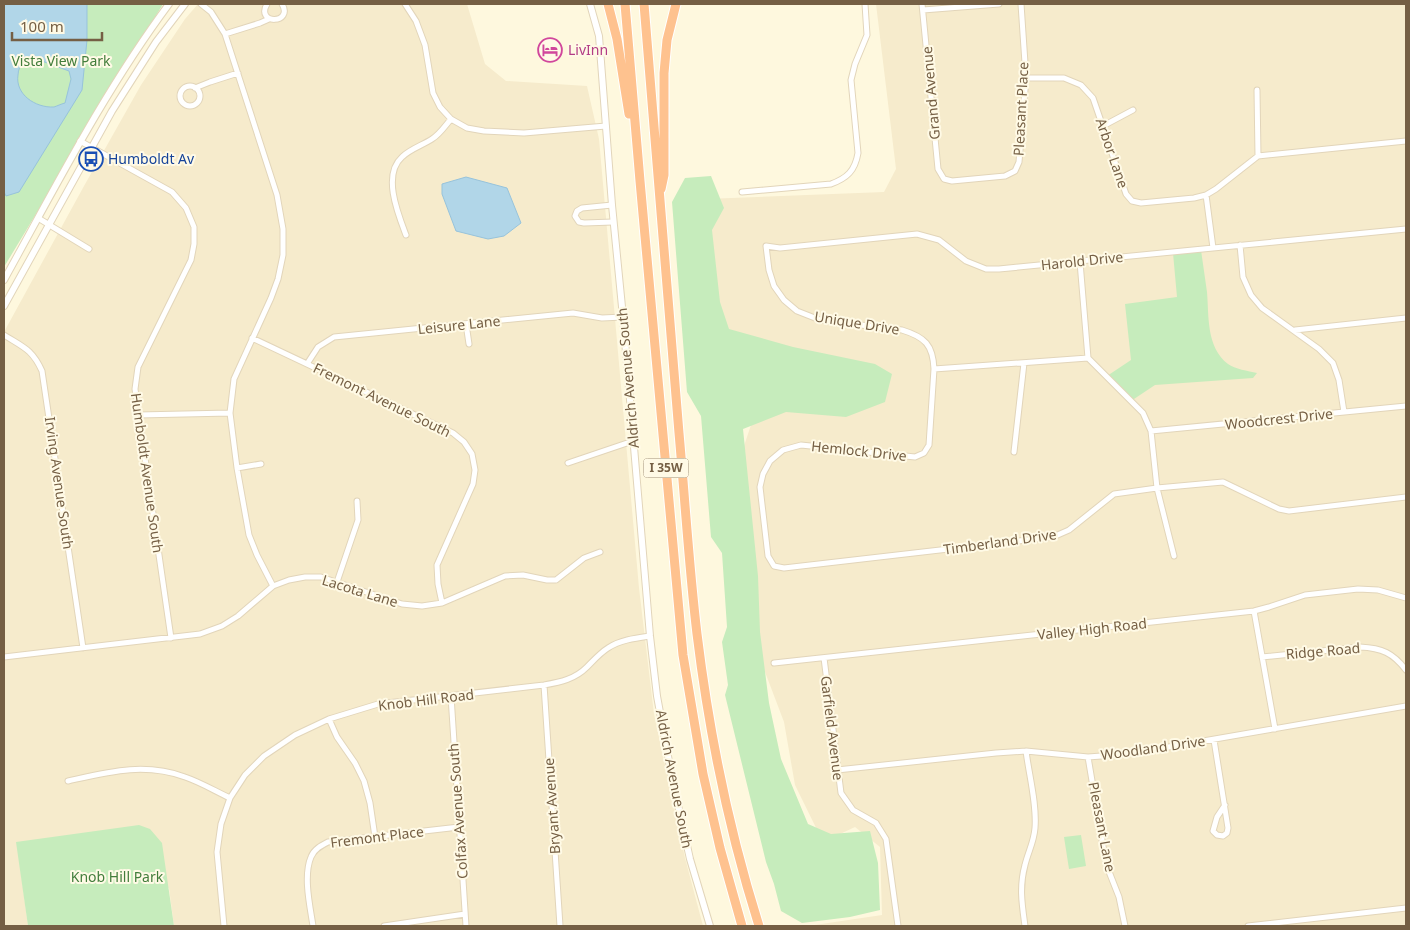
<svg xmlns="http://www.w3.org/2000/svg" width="1410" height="930" viewBox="0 0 1410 930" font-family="'Noto Sans',sans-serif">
	<rect width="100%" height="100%" fill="#fef8de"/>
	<path fill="#f6ebcc" d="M198,4H467L485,64L506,81L587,86L599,139L639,588L654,714L685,858L703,926H174L169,888L17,842L28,926H4V332L84,186L141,85L185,19Z
		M876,4H1406V926H808L882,915L880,847L855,827L823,842L795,785L784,722L762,664L741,455L753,419L718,336L705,199L884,192L896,169Z"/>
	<path fill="#c6ecbc" d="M4,4H163L4,267Z
		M711,176L724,208L712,230L720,302L729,329L793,347L875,364L892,374L885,402L846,417L786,412L743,429L758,576L760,632L769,703L781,759L808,824L831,834L870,831L878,863L880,910L850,917L802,923L781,911L774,884L766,862L725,695L728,685L722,642L727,627L722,553L711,537L701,416L687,392L672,202L685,178Z
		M1201,250C1203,264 1205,278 1207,292C1209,316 1206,347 1228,364C1235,369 1248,371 1257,373L1253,378L1155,385L1131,401L1107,376L1131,360L1125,304L1177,297L1173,253Z
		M139,825L150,829L162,843L174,926H28L16,842Z
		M1081,835L1086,866L1069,869L1064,837Z"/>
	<path fill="#b1d6e8" stroke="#97c3db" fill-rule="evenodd" d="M4,4H87V40L82,90L19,192L6,196L4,192ZM31,57L69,71L71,79L65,103C61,104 57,106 54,107C35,108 15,94 18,75C18,70 21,64 23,60Z
		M466,177L507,188L521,223L504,236L488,239L456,231L442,194V184Z"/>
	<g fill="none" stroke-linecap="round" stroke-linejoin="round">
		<g stroke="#e2d5ba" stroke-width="7">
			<path id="minor" d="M201,4L211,12L225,34L277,195L283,229V255L278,279L271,298L234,379L230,413L237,468L249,535L257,555L273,586
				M267,4C255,25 294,24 282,4
				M405,4L416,21L425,45L433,93L440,107L451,119L467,128L484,131L524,133L606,126
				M922,4L938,169L944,179L952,181L1005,176L1015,171L1019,162L1026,78L1021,4
				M923,10L999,4
				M225,34L260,23L269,19
				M1026,78H1064L1081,85L1093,98L1126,194L1132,201L1141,203L1194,198L1206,195L1216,189L1258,156L1406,141
				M180 96a10 10 0 1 1 20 0a10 10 0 1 1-20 0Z
				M195,88L210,82L238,73
				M1257,90L1258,156
				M1103,126L1133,110
				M80,141L172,192L186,208L194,227V244L191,260L138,367L135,389L171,638
				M742,192L831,184C847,178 855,171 858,153L851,80L855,64L867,35L865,4
				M1206,195L1213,248
				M612,205L582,208L577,211L575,216L579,222L584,223L613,222
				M38,218L89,249
				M406,235C398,214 382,175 402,157C410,149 423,145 432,139C440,134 445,126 451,119
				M1240,245L1243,277L1251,295L1262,308L1319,349L1333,363L1339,380L1344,412
				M1080,262L1088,358L1143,413L1151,431L1157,488L1174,556
				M466,324L469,344
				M1295,330L1406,318
				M4,335C23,347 32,349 42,371L83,648
				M252,338L453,433L464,442L472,454L475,470L473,484L437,565L438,584L442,603
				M1088,358L934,369C933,345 925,337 902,330L820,320L797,311L784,300L774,286L769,270L766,246L780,248L917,234L939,240L966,261L986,269H999L1406,229
				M307,364L318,347L334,337L573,313L602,318L623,317
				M934,369L929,445L924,453L915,457L801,445L783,450L770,461L763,474L760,487L768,556L774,566L784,568L1053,537L1069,530L1114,494L1157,488L1223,482L1279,509L1289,511L1406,497
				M138,415L230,413
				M1151,431L1406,406
				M1014,452L1024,363
				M568,463L633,441
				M237,468L261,464
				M337,582L358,520L357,501
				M1254,611L1275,729
				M4,657L200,634L222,626L238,616L273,586L289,580L305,577H321L402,604L422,606L442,603L505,576L523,575L547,580H556L584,558L600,552
				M1262,657L1360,647C1382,648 1393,653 1406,670
				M824,658L841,793L853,810L876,823L886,839L898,926
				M774,663L1254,611L1269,607L1305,595L1358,589L1378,590L1406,598
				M544,685L560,926
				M451,696L466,926
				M329,719L337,737L355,763L364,781L370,803L375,837
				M1214,740L1228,828L1227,833L1223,836L1217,835L1213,831L1217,817L1225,805
				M1088,757L1106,864L1119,897L1125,926
				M837,770L996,753L1026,751L1088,757L1128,754L1406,706
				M68,781C108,772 144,762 185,777C200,782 215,791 230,798
				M224,926L217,852L221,824L230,798L245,775L264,756L295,735L329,719L378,704L544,685C561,682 575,679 587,667C594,660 600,653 608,648C620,640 636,638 650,636
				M313,926C310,906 303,876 311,857C314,849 322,845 328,842L459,827
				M384,926L465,914
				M1025,926C1022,904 1019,887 1025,865C1028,852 1034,842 1035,828C1037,804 1029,775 1026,751
				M1248,926L1406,908"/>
		</g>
		<g stroke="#e2d5ba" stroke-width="8">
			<path id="tertiary" d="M590,4L599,36L612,205L623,317L650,636L657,696L672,778L690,859L710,926
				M4,280C56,186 105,90 169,4
				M4,306L112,111L156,42L185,4"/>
		</g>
		<g stroke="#fff" stroke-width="11">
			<path id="motorway" d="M608,4L617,39L629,114
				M625,4L640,181L683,655L703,774L720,848L742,926
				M644,4C655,147 667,290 679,433C685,500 689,567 697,634C709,732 729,831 759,926
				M661,189L664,175V73L667,40L676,4"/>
		</g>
		<use href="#minor" stroke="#fff" stroke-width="5"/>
		<use href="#tertiary" stroke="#fff" stroke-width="6"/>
		<use href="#motorway" stroke="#fec28f" stroke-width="9"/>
	</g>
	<defs>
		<g id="hotel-ring" transform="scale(1.25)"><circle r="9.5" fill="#fffae6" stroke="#d1479c" stroke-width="1.5"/><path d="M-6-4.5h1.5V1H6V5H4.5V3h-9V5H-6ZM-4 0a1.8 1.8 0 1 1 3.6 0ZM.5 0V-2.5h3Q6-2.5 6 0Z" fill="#d1479c"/></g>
		<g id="bus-ring" transform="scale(1.25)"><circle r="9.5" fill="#fffae6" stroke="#1a4fb4" stroke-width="1.5"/><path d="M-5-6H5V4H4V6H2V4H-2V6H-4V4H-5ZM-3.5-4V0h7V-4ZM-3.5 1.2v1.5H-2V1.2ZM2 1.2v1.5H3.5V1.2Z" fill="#1a4fb4"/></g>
	</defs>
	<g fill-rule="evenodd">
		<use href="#hotel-ring" x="550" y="50"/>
		<use href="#bus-ring" x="91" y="159"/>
	</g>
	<g text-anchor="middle" stroke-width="4" stroke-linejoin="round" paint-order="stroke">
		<rect fill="#fffae6" stroke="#9e8e75" stroke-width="1" x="643.5" y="458.5" width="45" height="19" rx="4"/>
		<g font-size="12" font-weight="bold" fill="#755f44">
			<text x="666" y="472">I 35W</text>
		</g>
		<g font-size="14" fill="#b23c85" stroke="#fffae6" text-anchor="start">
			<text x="568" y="55">LivInn</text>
		</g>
		<g font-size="14" fill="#427d3b" stroke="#fffae6">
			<text x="61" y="66">Vista View Park</text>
			<text x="117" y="882">Knob Hill Park</text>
		</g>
		<g font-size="14" fill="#755f44" stroke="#fffae6">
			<text transform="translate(931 93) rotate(-95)" y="5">Grand Avenue</text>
			<text transform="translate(1021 109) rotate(-87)" y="5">Pleasant Place</text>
			<text transform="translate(1112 153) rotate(71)" y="5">Arbor Lane</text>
			<text transform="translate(1082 261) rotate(-6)" y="5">Harold Drive</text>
			<text transform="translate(857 323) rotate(9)" y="5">Unique Drive</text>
			<text transform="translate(459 325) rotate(-6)" y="5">Leisure Lane</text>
			<text transform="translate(628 378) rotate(-95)" y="5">Aldrich Avenue South</text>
			<text transform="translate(382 400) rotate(26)" y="5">Fremont Avenue South</text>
			<text transform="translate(1279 419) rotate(-6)" y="5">Woodcrest Drive</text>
			<text transform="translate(859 451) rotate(6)" y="5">Hemlock Drive</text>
			<text transform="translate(147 473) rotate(82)" y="5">Humboldt Avenue South</text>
			<text transform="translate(59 483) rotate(82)" y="5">Irving Avenue South</text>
			<text transform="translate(1000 542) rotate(-8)" y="5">Timberland Drive</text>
			<text transform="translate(360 591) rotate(17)" y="5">Lacota Lane</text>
			<text transform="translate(1092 629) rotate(-6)" y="5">Valley High Road</text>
			<text transform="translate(1323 651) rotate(-5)" y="5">Ridge Road</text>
			<text transform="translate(426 700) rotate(-7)" y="5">Knob Hill Road</text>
			<text transform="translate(832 728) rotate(83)" y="5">Garfield Avenue</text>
			<text transform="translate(1153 748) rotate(-8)" y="5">Woodland Drive</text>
			<text transform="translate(674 779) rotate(79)" y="5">Aldrich Avenue South</text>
			<text transform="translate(552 806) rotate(-94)" y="5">Bryant Avenue</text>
			<text transform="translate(458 811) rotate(-94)" y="5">Colfax Avenue South</text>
			<text transform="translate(1102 827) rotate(79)" y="5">Pleasant Lane</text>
			<text transform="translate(377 837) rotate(-7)" y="5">Fremont Place</text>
		</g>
		<g font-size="14" fill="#164399" stroke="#fffae6" text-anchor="start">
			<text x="108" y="164">Humboldt Av</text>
		</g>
	</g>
	<rect width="1410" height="930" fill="none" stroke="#755f44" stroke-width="10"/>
	<path d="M12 32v8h90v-8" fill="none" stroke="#755f44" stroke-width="2.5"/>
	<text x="20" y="32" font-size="15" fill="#755f44" stroke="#fffae6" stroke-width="4" paint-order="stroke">100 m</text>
</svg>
